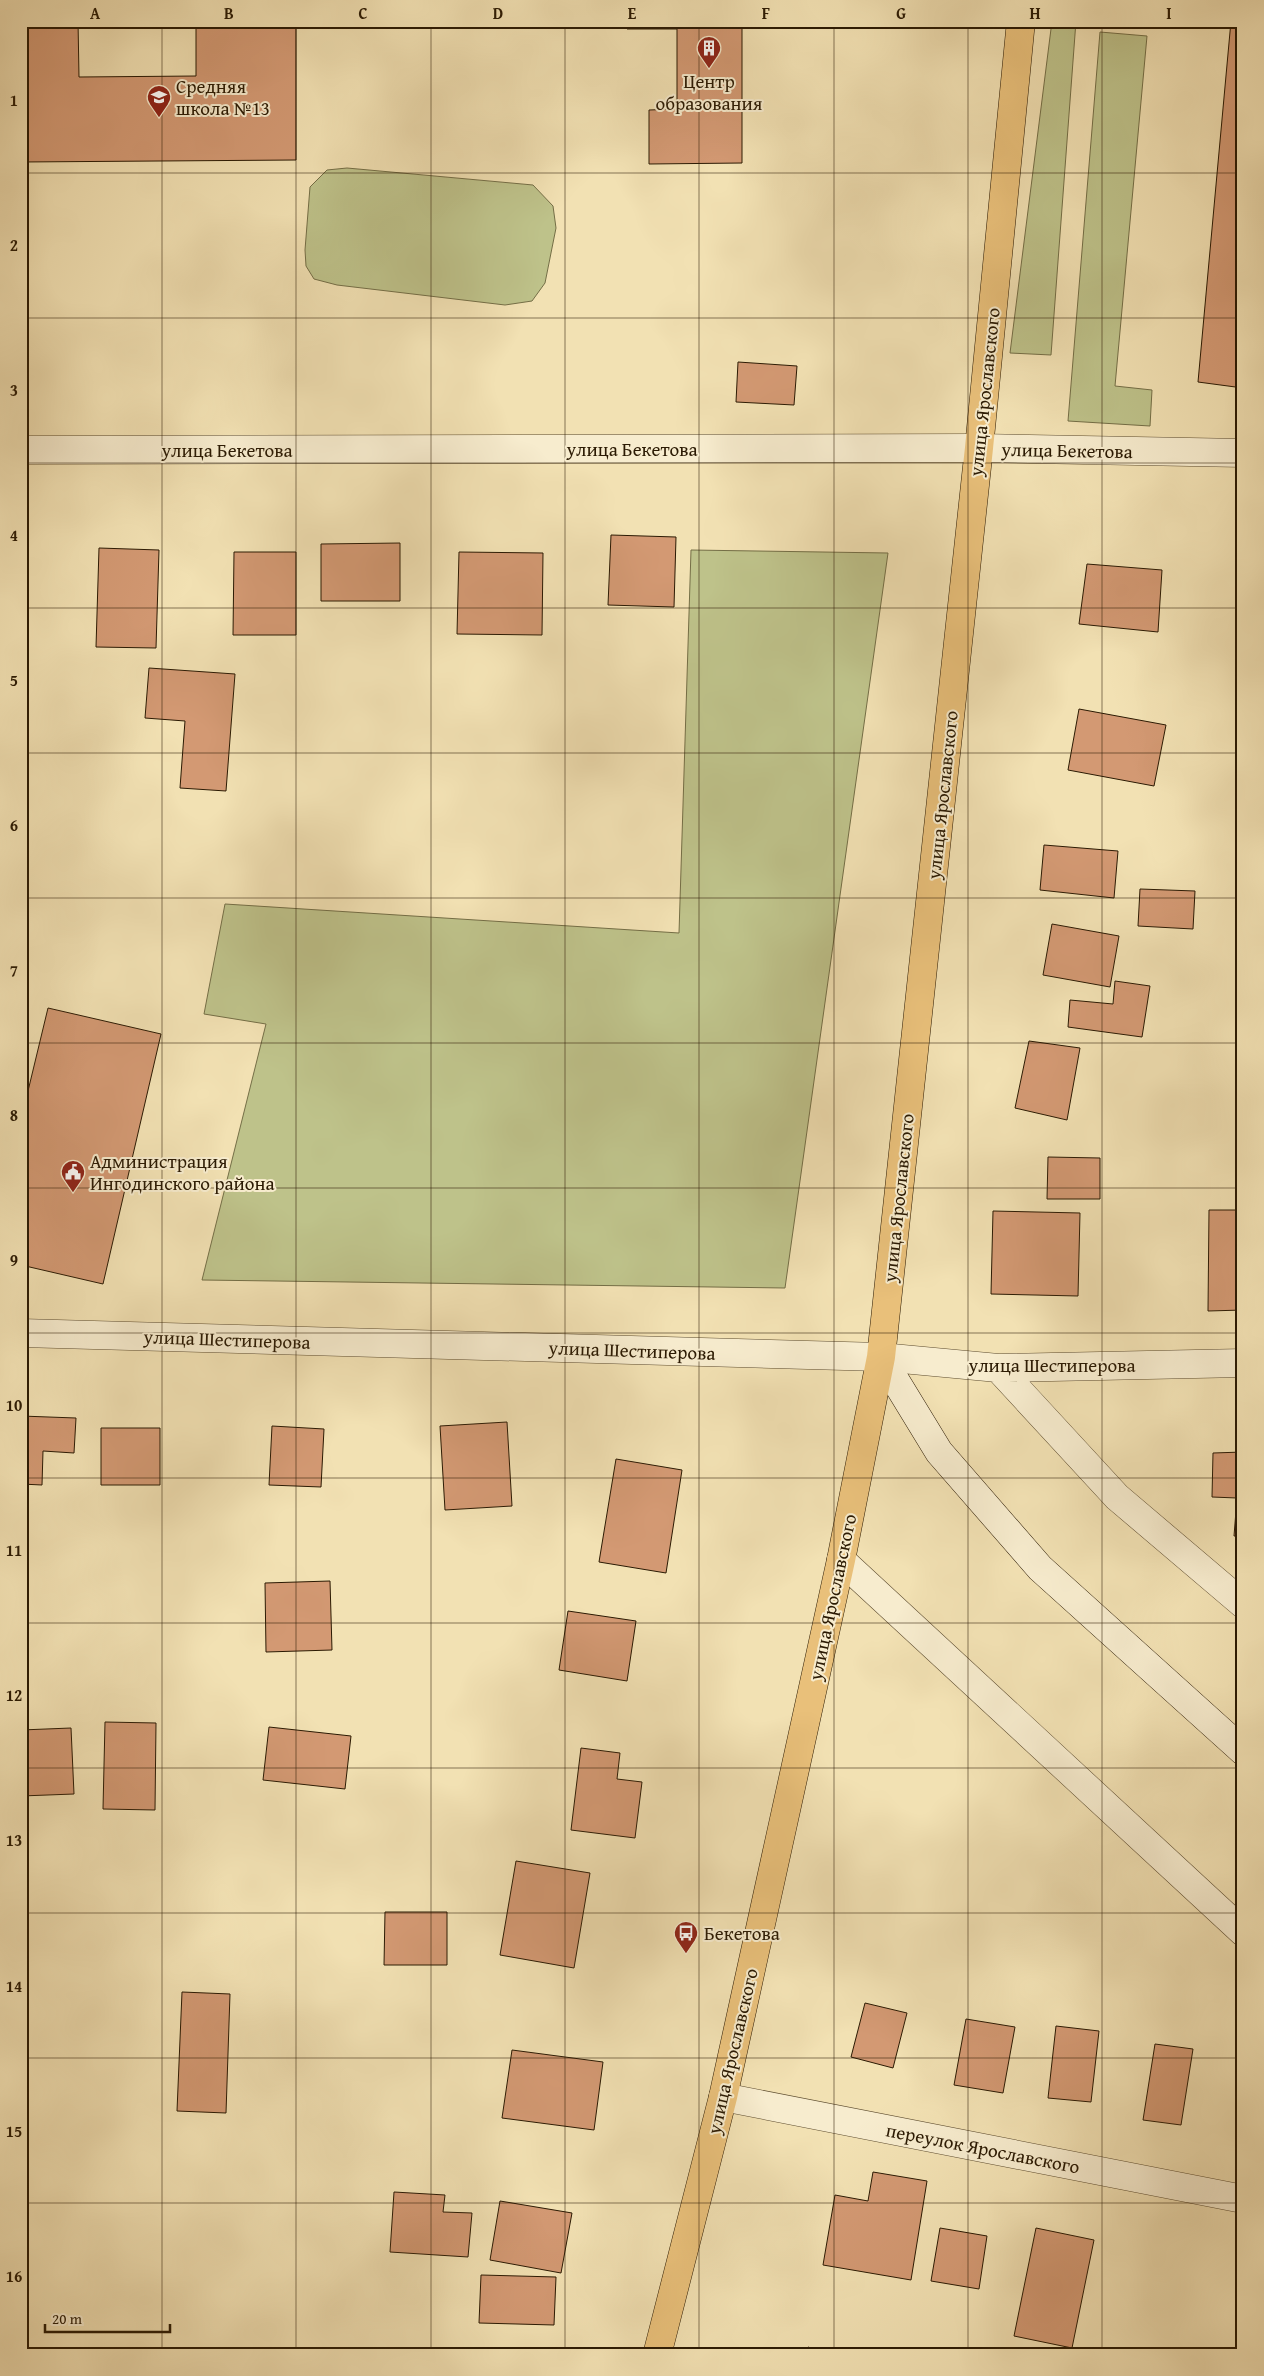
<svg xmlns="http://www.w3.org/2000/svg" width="1264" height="2376" viewBox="0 0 1264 2376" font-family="'Gentium Book Plus',serif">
	<rect width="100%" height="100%" fill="#f2e1b3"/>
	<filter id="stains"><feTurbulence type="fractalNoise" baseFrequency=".004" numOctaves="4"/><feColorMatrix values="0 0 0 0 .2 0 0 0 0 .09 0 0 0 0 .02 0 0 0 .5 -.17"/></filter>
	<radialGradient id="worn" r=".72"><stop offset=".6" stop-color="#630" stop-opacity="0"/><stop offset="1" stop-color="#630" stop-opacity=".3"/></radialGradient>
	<path fill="#bec28a" stroke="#746e46" d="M1052,21H1076L1051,355L1010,353Z
		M1100,32L1147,36L1115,386L1152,390L1150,426L1068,421Z
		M347,168L533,185L553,206L556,228L545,283L532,301L505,305L337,285L314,279L306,266L305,250L310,187L327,170Z
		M691,550L888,553L785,1288L202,1280L266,1024L204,1014L225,904L679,933Z"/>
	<path fill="#d39973" stroke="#2b1a03" d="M21,21H78L79,77L196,76V21H296V160L21,162Z
		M627,21H742V163L649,164V110L677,109V29H627Z
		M1231,21H1243V388L1198,382Z
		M738,362L797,366L794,405L736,402Z
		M611,535L676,537L674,607L608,605Z
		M400,543V601H321V544Z
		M99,548L159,550L156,648L96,647Z
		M234,552H296V635H233Z
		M459,552L543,553L542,635L457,634Z
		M1087,564L1162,570L1158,632L1079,624Z
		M149,668L235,674L226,791L180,788L185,721L145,718Z
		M1079,709L1166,725L1154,786L1068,770Z
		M1044,845L1118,851L1114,898L1040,890Z
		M1140,889L1195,891L1193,929L1138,926Z
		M1052,924L1119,936L1110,987L1043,975Z
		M1115,981L1150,986L1142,1037L1068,1027L1070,1000L1113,1004Z
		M48,1008L161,1034L103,1284L21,1265V1120Z
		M1029,1041L1080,1048L1067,1120L1015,1108Z
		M1048,1157L1100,1158V1199H1047Z
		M1209,1210H1243V1310L1208,1311Z
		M993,1211L1080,1213L1078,1296L991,1294Z
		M21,1416L76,1418L74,1453L43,1451L42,1485L21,1484Z
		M507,1422L512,1506L445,1510L440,1426Z
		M272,1426L324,1429L321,1487L269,1485Z
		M101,1428H160V1485H101Z
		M1243,1452V1536H1234L1237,1498L1212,1497L1213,1453Z
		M616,1459L682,1470L666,1573L599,1562Z
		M330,1581L332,1650L266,1652L265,1583Z
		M568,1611L636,1621L627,1681L559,1670Z
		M105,1722L156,1723L155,1810L103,1809Z
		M269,1727L351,1736L345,1789L263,1780Z
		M71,1728L74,1794L21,1796V1730Z
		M581,1748L620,1753L617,1779L642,1782L635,1838L571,1830Z
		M516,1861L590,1873L574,1968L500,1955Z
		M385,1912H447V1965H384Z
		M182,1992L230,1994L226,2113L177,2111Z
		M865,2003L907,2013L893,2068L851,2057Z
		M966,2019L1015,2027L1003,2093L954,2085Z
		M1056,2026L1099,2031L1091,2102L1048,2098Z
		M1155,2044L1193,2049L1181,2125L1143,2120Z
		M512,2050L603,2062L594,2130L502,2118Z
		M873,2172L927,2181L911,2280L823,2265L835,2195L868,2201Z
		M394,2192L445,2195L443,2212L472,2213L468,2257L390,2252Z
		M500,2201L572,2213L561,2273L490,2260Z
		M940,2228L987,2236L979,2289L931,2281Z
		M1036,2228L1094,2240L1072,2348L1014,2336Z
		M481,2275L556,2277L554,2325L479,2323Z
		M808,2347L833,2355H805Z"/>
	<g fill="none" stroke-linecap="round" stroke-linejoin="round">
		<g stroke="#5d4c2f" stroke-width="29">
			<path id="street" d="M21,450L979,448L1243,453
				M21,1333L881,1357L998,1368L1243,1363
				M998,1368L1117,1497L1243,1604
				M841,1560L1243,1932
				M723,2097L1243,2199"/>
		</g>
		<g stroke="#2b1a03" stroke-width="29">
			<path id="secondary" d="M881,1357L939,1452L1040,1568L1243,1751"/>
		</g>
		<g stroke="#2b1a03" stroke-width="29">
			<path id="primary" d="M657,2355L723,2097L841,1560L881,1357L979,448L1021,21"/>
		</g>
		<use href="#street" stroke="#f7ecce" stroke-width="28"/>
		<use href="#secondary" stroke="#f7ecce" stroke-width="28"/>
		<use href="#primary" stroke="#e9c07a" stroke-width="28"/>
	</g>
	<path fill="none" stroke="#2b1a03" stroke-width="1" stroke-opacity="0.55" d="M162,21V2355M296,21V2355M431,21V2355M565,21V2355M699,21V2355M834,21V2355M968,21V2355M1102,21V2355M21,173H1243M21,318H1243M21,463H1243M21,608H1243M21,753H1243M21,898H1243M21,1043H1243M21,1188H1243M21,1333H1243M21,1478H1243M21,1623H1243M21,1768H1243M21,1913H1243M21,2058H1243M21,2203H1243"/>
	<defs>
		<g id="building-pin" transform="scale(1.25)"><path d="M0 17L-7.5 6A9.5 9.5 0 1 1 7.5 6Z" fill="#8f2418" stroke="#f7ecce"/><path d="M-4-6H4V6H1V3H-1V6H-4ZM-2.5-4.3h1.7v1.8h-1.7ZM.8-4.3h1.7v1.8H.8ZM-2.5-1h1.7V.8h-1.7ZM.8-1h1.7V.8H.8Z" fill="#fff"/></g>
		<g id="school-pin" transform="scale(1.25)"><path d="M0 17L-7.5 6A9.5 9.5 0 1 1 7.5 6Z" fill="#8f2418" stroke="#f7ecce"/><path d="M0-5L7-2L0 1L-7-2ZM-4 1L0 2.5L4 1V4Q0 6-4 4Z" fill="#fff"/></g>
		<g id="civic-pin" transform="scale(1.25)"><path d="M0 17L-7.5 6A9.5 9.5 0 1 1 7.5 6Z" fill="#8f2418" stroke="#f7ecce"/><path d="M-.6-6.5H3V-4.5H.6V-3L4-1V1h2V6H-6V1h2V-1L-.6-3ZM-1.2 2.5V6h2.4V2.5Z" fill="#fff"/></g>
		<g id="bus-pin" transform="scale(1.25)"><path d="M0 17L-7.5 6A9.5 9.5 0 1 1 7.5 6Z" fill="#8f2418" stroke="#f7ecce"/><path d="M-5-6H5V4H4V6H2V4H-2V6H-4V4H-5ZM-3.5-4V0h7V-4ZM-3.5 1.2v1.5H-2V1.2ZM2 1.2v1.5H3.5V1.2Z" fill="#fff"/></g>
	</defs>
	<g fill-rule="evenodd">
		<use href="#building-pin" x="709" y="48"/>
		<use href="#school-pin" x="159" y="97"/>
		<use href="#civic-pin" x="73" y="1172"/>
		<use href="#bus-pin" x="686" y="1933"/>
	</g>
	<g text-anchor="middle" stroke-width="4" stroke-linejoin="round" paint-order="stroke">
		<g font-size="19" fill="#2b1a03" stroke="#f7ecce" text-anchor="start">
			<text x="709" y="88" text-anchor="middle">Центр<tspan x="709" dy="22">образования</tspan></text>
			<text x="176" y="93">Средняя<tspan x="176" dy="22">школа №13</tspan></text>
			<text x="90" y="1168">Администрация<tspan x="90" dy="22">Ингодинского района</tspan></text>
			<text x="704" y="1940">Бекетова</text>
		</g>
		<g font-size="19" fill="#2b1a03" stroke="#f7ecce">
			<text transform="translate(984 392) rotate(-84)" y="7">улица Ярославского</text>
			<text x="632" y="456">улица Бекетова</text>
			<text x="227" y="457">улица Бекетова</text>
			<text transform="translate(1067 450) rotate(1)" y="7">улица Бекетова</text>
			<text transform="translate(942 795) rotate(-84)" y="7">улица Ярославского</text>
			<text transform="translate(898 1198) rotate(-84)" y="7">улица Ярославского</text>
			<text transform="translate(227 1339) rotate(2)" y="7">улица Шестиперова</text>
			<text transform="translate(632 1350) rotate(2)" y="7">улица Шестиперова</text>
			<text x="1052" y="1372">улица Шестиперова</text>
			<text transform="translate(832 1597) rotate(-78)" y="7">улица Ярославского</text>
			<text transform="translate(732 2051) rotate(-77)" y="7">улица Ярославского</text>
			<text transform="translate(983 2148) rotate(11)" y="7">переулок Ярославского</text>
		</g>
	</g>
	<rect width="1264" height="2376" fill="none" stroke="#f2e1b3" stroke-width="55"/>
	<path d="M45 2324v8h125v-8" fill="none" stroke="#2b1a03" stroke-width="2.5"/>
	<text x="52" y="2324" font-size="15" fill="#2b1a03" stroke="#f7ecce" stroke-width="4" paint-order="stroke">20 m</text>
	<rect x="28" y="28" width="1208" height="2320" fill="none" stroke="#2b1a03" stroke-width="2"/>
	<g font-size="16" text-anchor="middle" font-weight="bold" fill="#2b1a03">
		<text x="95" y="19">A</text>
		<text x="229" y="19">B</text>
		<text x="363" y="19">C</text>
		<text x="498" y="19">D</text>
		<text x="632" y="19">E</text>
		<text x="766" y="19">F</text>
		<text x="901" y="19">G</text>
		<text x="1035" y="19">H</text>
		<text x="1169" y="19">I</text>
		<text x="14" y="106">1</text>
		<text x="14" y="251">2</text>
		<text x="14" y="396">3</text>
		<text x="14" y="541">4</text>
		<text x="14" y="686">5</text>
		<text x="14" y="831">6</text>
		<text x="14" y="976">7</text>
		<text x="14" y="1121">8</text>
		<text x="14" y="1266">9</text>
		<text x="14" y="1411">10</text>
		<text x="14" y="1556">11</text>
		<text x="14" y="1701">12</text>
		<text x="14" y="1846">13</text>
		<text x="14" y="1992">14</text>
		<text x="14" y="2137">15</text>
		<text x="14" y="2282">16</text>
	</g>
	<rect width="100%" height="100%" filter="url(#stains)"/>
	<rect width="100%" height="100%" fill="url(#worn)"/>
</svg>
